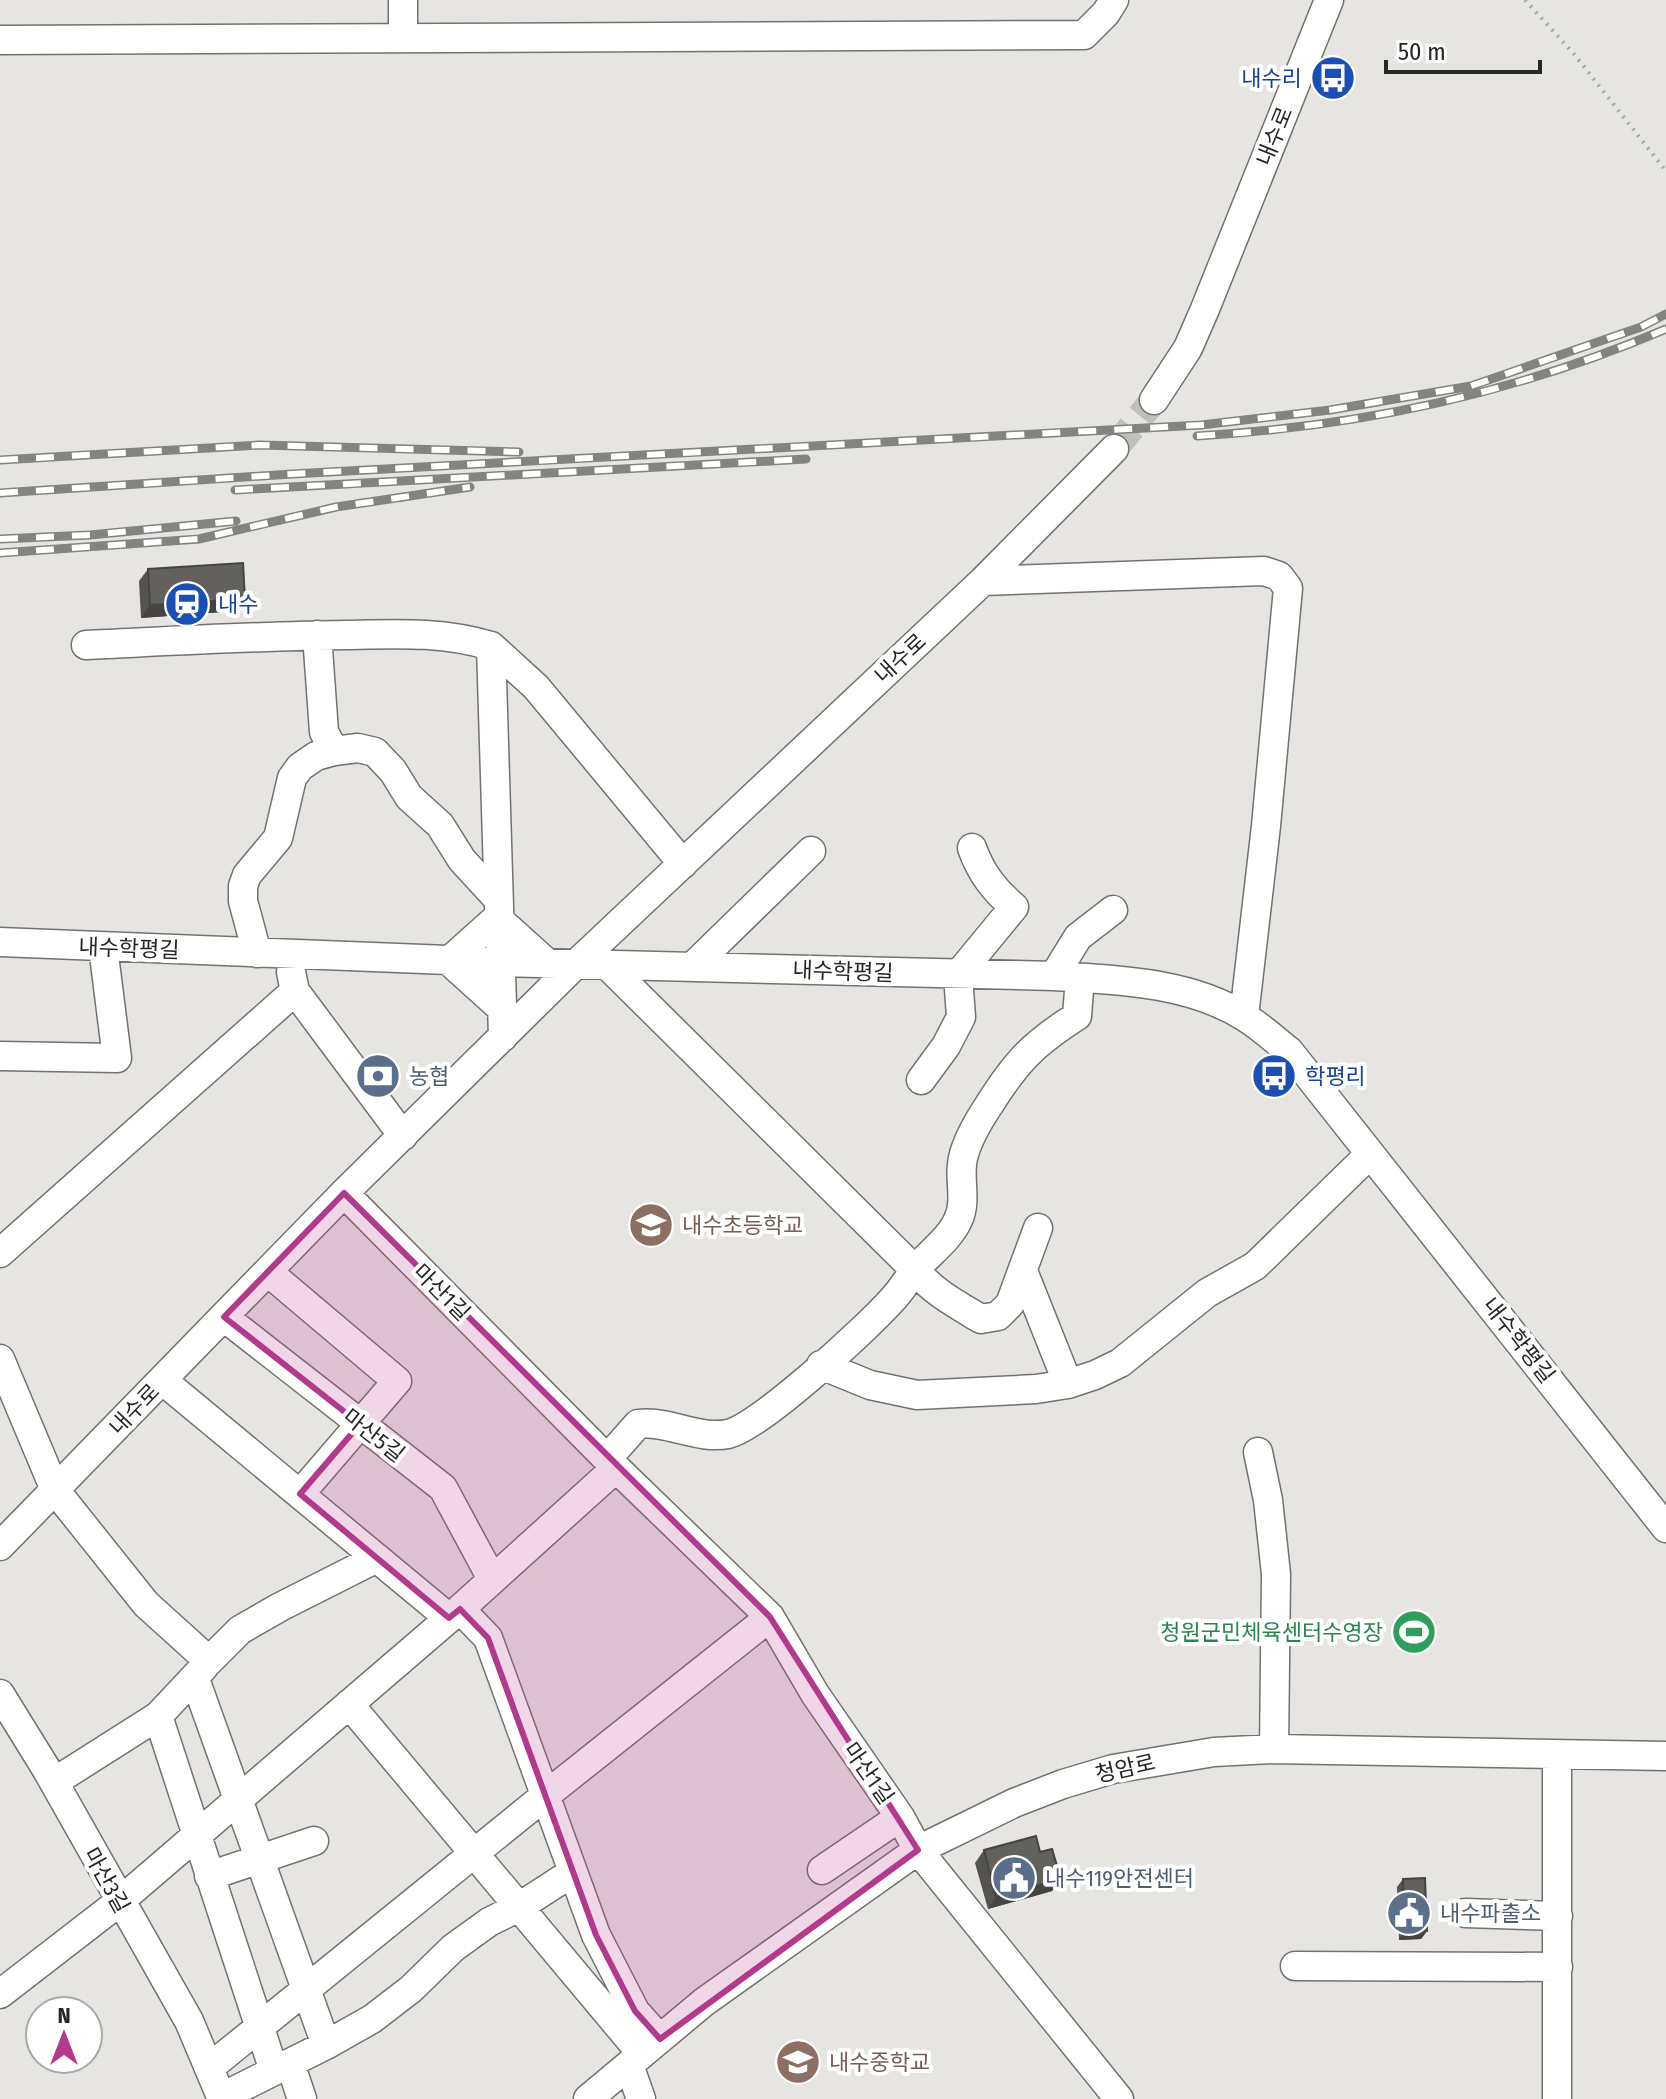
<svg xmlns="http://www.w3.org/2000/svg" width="1666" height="2099" viewBox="0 0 1666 2099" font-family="'Fira Sans Condensed','Noto Sans KR',sans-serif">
	<rect width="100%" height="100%" fill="#e6e5e1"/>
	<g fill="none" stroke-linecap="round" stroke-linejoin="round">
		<path stroke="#c0bfbb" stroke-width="28" stroke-dasharray="28 14" stroke-linecap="butt" d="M1114,449L1154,400"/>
		<g stroke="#73726f" stroke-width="31">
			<path id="minor" d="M403,0V37
				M0,40L1084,35L1106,13L1114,0
				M1154,400L1188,348L1205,309L1329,0
				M983,581L1264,571L1279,576L1288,588L1266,826L1244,1016
				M317,635L324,732L334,751
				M86,645C172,641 258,636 344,635C395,634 442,631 491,646L503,1037
				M491,646L536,687L683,864
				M0,942L498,962L1054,976C1117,980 1190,982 1245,1017C1261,1027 1275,1040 1289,1051L1666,1528
				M257,953L243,901V886L247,875L278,838L292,778L300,767L316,756L334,751L358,748L375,752L393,771L409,797L440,825L462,860L497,898
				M606,964L915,1270C933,1292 956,1304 981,1319L998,1316L1010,1304L1038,1228
				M693,966L811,851
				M291,972L295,991L403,1136
				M1054,976L1078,937L1113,910
				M500,1007L449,961L497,918L547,963
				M0,1056L117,1058L103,947
				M921,1080L946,1046L961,1017L958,975L1014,907C994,890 981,873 972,848
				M344,1193L616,1468L770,1617L815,1694L900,1817L918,1850L1119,2099
				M0,1253L295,991
				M1023,1271L1068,1384
				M268,1272L397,1381L300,1494
				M224,1317L443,1488L492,1579
				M0,1359L55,1490L146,1604L209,1661L240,1630L280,1607L377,1558
				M821,1365L870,1385L917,1395L1036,1389L1068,1384L1095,1375L1120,1363L1207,1293L1255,1266L1370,1154
				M162,1380L449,1618
				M1258,1452L1268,1500L1276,1574L1274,1749
				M607,1459L638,1424C668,1420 698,1440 728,1434C760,1427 867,1328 892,1300C901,1291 907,1280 914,1271C928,1254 949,1240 958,1220C968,1200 957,1175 964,1154C969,1137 979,1120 989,1105C1016,1062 1033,1044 1077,1016L1080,978
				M0,1546L344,1193L577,963L983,581L1114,449
				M460,1609L488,1638L596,1935L635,2011L660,2039
				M195,1679L326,2045
				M0,1694L47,1770L189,2021L222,2099
				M349,1704L642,2054
				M158,1716L274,2071
				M54,1782L158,1716L204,1667
				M822,1870L900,1817
				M209,1876L314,1841
				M1465,1913L1558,1916
				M1295,1966L1558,1967
				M0,1994L119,1902L460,1609L616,1468
				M290,2063L302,2099
				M629,2065L641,2099
				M209,2068L546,1795L770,1617
				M222,2097L326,2045L372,2019L411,1989L453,1948L489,1922L519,1907L573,1872
				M588,2099L704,2002L918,1850L1014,1803L1063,1784L1113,1769L1214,1752L1274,1749L1666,1756
				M1557,2099V1756"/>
		</g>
		<path stroke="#a7a7a4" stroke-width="4" stroke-dasharray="2 6" stroke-linecap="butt" d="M1525,0L1574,54L1666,171"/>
		<use href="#minor" stroke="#fff" stroke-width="28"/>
		<g stroke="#838380" stroke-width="9">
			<path id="rail" d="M1197,436C1363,426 1513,394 1666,329
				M0,460L260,445L519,452
				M235,490L806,459
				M0,493L292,474L1201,425L1330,410L1471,386L1641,327L1666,314
				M0,539L90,535L236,521
				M0,553L199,539L336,507L470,487"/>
		</g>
		<use href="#rail" stroke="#fff" stroke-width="6" stroke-dasharray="18" stroke-linecap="butt"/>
	</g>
	<path fill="#545351" d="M148,569L245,599L236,611L141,618L139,581Z
		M984,1850L1040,1852L1061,1879L1052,1891L988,1909L975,1863Z
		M1403,1879L1427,1931L1421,1939L1399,1940L1397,1887Z"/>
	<path fill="#454442" d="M245,599L236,611L141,618L150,605Z
		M1061,1879L1052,1891L988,1909L996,1897Z
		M1405,1931H1427L1421,1939L1399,1940Z"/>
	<path fill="#62615e" stroke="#454442" stroke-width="2" d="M243,563L245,599L150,605L148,569Z
		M1036,1836L1040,1852L1052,1849L1061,1879L996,1897L984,1850Z
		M1425,1878L1427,1931H1405L1403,1879Z"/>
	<path fill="#b3398c" fill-opacity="0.2" stroke="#b3398c" stroke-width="6" stroke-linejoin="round" d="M344,1193L770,1617L918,1850L660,2039L635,2011L596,1935L488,1638L460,1609L449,1618L300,1494L360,1424L224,1317Z"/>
	<defs>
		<g id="bus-disc" transform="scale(2.3)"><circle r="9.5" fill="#1a4fb4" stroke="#fff"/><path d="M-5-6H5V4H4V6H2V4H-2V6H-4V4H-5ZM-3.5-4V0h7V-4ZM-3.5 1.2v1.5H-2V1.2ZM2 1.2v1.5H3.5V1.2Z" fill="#fff"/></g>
		<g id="station-disc" transform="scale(2.3)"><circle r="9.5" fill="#1a4fb4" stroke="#fff"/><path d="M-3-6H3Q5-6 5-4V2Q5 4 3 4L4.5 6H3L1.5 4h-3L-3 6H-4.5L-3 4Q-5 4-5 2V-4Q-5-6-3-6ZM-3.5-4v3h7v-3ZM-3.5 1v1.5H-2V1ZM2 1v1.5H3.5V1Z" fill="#fff"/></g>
		<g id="bank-disc" transform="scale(2.3)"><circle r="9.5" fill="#5c6f8a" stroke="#fff"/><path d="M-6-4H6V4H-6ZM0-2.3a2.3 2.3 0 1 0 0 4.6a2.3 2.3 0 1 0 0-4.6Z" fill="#fff"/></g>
		<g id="school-disc" transform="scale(2.3)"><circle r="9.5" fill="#8d6e63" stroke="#fff"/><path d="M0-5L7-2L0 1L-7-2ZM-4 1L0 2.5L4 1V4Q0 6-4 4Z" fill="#fff"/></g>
		<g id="stadium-disc" transform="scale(2.3)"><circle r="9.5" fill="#2e9e5b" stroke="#fff"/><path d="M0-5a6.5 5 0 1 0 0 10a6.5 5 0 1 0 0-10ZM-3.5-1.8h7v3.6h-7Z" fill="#fff"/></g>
		<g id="civic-disc" transform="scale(2.3)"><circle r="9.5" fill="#5c6f8a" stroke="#fff"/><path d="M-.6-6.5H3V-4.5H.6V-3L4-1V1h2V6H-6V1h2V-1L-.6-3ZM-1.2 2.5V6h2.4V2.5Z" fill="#fff"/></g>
	</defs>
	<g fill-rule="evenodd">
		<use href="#bus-disc" x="1333" y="78"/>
		<use href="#station-disc" x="187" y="604"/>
		<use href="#bank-disc" x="378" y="1076"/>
		<use href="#bus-disc" x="1274" y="1076"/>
		<use href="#school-disc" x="651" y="1225"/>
		<use href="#stadium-disc" x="1414" y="1632"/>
		<use href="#civic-disc" x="1014" y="1878"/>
		<use href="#civic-disc" x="1409" y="1913"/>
		<use href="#school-disc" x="798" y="2062"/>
	</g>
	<g text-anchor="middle" stroke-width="8" stroke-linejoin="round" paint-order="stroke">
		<g font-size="22" fill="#164399" stroke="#fff" text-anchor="start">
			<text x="1302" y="86" text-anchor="end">내수리</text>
			<text x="218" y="612">내수</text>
			<text x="1305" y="1084">학평리</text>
		</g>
		<g font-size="22" fill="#262625" stroke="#fff">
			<text transform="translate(1274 136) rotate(-68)" y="8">내수로</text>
			<text transform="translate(900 658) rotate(-43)" y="8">내수로</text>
			<text transform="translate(129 948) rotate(2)" y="8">내수학평길</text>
			<text transform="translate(843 971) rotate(2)" y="8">내수학평길</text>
			<text transform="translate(442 1292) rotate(45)" y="8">마산1길</text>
			<text transform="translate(1519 1340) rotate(52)" y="8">내수학평길</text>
			<text transform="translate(134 1409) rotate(-46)" y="8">내수로</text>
			<text transform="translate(374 1435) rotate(38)" y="8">마산5길</text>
			<text transform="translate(1125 1768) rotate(-13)" y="8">청암로</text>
			<text transform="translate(869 1773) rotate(55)" y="8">마산1길</text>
			<text transform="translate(107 1880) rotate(61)" y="8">마산3길</text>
		</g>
		<g font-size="22" fill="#4e5e75" stroke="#fff" text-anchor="start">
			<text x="409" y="1084">농협</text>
			<text x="1045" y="1886">내수119안전센터</text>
			<text x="1440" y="1921">내수파출소</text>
		</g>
		<g font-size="22" fill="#785e54" stroke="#fff" text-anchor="start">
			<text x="682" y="1233">내수초등학교</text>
			<text x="829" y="2070">내수중학교</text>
		</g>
		<g font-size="22" fill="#27864d" stroke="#fff" text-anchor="end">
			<text x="1383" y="1640">청원군민체육센터수영장</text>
		</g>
	</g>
	<g transform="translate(64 2035)"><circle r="38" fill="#ffffff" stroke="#a8a8a8" stroke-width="2"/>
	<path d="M0-6L14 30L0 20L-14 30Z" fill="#b3398c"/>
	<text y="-12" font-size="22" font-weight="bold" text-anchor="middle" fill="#262625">N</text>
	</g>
	<path d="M1386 60v12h154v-12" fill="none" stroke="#262625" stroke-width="4"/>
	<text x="1398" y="60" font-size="24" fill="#262625" stroke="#ffffff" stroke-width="6" paint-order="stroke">50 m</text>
</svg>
